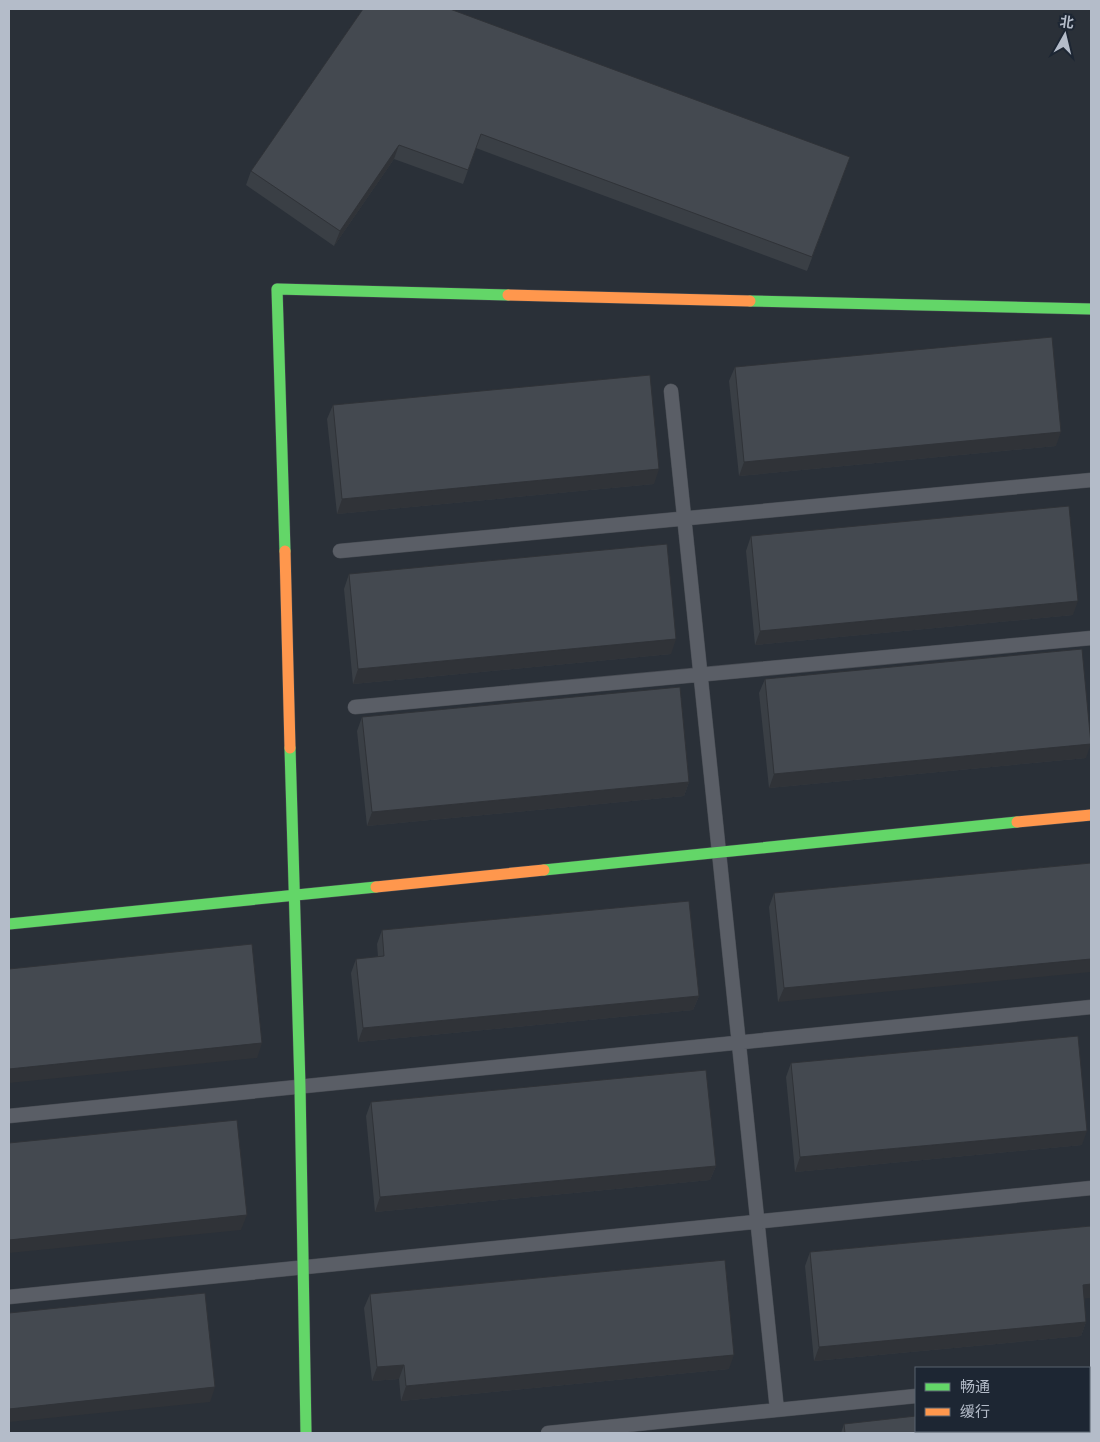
<svg xmlns="http://www.w3.org/2000/svg" width="1100" height="1442" viewBox="0 0 1100 1442" font-family="Cabin,'Noto Sans SC',sans-serif">
	<rect width="100%" height="100%" fill="#2a3038"/>
	<g fill="none" stroke-linecap="round" stroke-linejoin="round">
		<g stroke="#484c53" stroke-width="15">
			<path id="lane" d="M671,391L777,1410
				M340,551L1091,480
				M355,707L1091,638
				M9,1116L1091,1007
				M9,1297L1091,1188
				M1089,1378H1091
				M548,1433L916,1396"/>
		</g>
		<g stroke="#484c53" stroke-width="12">
			<path id="fast" d="M750,301L1091,309
				M285,551L277,289L508,295
				M290,748L300,1086L306,1433
				M544,870L1017,822
				M9,924L376,887"/>
		</g>
		<g stroke="#484c53" stroke-width="12">
			<path id="slow" d="M508,295L750,301
				M285,551L290,748
				M1017,822L1091,815
				M376,887L544,870"/>
		</g>
		<use href="#lane" stroke="#5a5e66" stroke-width="14"/>
		<use href="#fast" stroke="#63d668" stroke-width="11"/>
		<use href="#slow" stroke="#ff974d" stroke-width="11"/>
	</g>
	<path fill="#3a3f45" d="M363,9L850,157L807,271L476,148L463,184L394,159L334,246L246,185L251,171Z
		M735,367L1056,446L739,476L729,381Z
		M333,405L654,484L337,514L327,419Z
		M751,536L1073,615L755,645L746,551Z
		M349,574L671,654L353,684L344,589Z
		M765,679L1086,758L769,788L759,693Z
		M362,717L689,782L684,796L367,826L357,731Z
		M1091,863L778,1002L769,907L774,893Z
		M382,930L699,996L693,1010L358,1042L351,973L356,959L378,957L377,944Z
		M791,1063L1082,1145L795,1172L786,1077Z
		M371,1102L716,1166L710,1180L375,1212L366,1116Z
		M1091,1226V1298H1084L1086,1322L1081,1336L814,1361L805,1266L810,1252Z
		M370,1294L729,1369L401,1401L399,1379L372,1381L364,1308Z
		M844,1424L1046,1433H841Z"/>
	<path fill="#303338" d="M399,145L394,159L334,246L340,231Z
		M1061,432L1056,446L739,476L744,462Z
		M659,469L654,484L337,514L342,499Z
		M1078,601L1073,615L755,645L760,631Z
		M676,639L671,654L353,684L358,669Z
		M1091,744L1086,758L769,788L774,774Z
		M689,782L684,796L367,826L372,812Z
		M1091,959V972L778,1002L784,988Z
		M699,996L693,1010L358,1042L363,1028Z
		M262,1043L257,1058L9,1083V1069Z
		M1087,1131L1082,1145L795,1172L800,1157Z
		M716,1166L710,1180L375,1212L380,1197Z
		M247,1215L241,1230L9,1253V1240Z
		M1091,1284V1298L1078,1299L1083,1285Z
		M1086,1322L1081,1336L814,1361L819,1347Z
		M734,1355L729,1369L401,1401L406,1386Z
		M404,1365L399,1379L372,1381L377,1367Z
		M215,1387L210,1402L9,1422V1409Z"/>
	<path fill="#444950" stroke="#303338" d="M363,9H450L850,157L812,257L481,134L468,170L399,145L340,231L251,171Z
		M1052,337L1061,432L744,462L735,367Z
		M650,375L659,469L342,499L333,405Z
		M1069,506L1078,601L760,631L751,536Z
		M667,544L676,639L358,669L349,574Z
		M1082,649L1091,744L774,774L765,679Z
		M680,687L689,782L372,812L362,717Z
		M1091,863V959L784,988L774,893Z
		M689,901L699,996L363,1028L356,959L384,956L382,930Z
		M252,944L262,1043L9,1069V969Z
		M1078,1036L1087,1131L800,1157L791,1063Z
		M706,1070L716,1166L380,1197L371,1102Z
		M237,1120L247,1215L9,1240V1143Z
		M1091,1226V1284L1083,1285L1086,1322L819,1347L810,1252Z
		M725,1260L734,1355L406,1386L404,1365L377,1367L370,1294Z
		M205,1293L215,1387L9,1409V1313Z
		M916,1416V1431H1045L1046,1433H845L844,1424Z
		M781,1432V1433H769Z"/>
	<rect width="1100" height="1442" fill="none" stroke="#b4bcc9" stroke-width="20"/>
	<rect x="915" y="1367" width="175" height="65" fill="#1d2633" stroke="#59626f"/>
	<rect x="925" y="1383" width="25" height="8" fill="#63d668" stroke="#59626f"/>
	<text x="960" y="1392" font-size="15" fill="#b4bcc9">畅通</text>
	<rect x="925" y="1408" width="25" height="8" fill="#ff974d" stroke="#59626f"/>
	<text x="960" y="1417" font-size="15" fill="#b4bcc9">缓行</text>
	<g transform="translate(1065 35) rotate(8)" stroke="#1d2633" stroke-width="4" paint-order="stroke">
	<path d="M0-4L9 19L0 12L-9 19Z" fill="#b4bcc9"/>
	<text y="-8" font-size="14" font-weight="bold" text-anchor="middle" fill="#b4bcc9">北</text>
	</g>
</svg>
